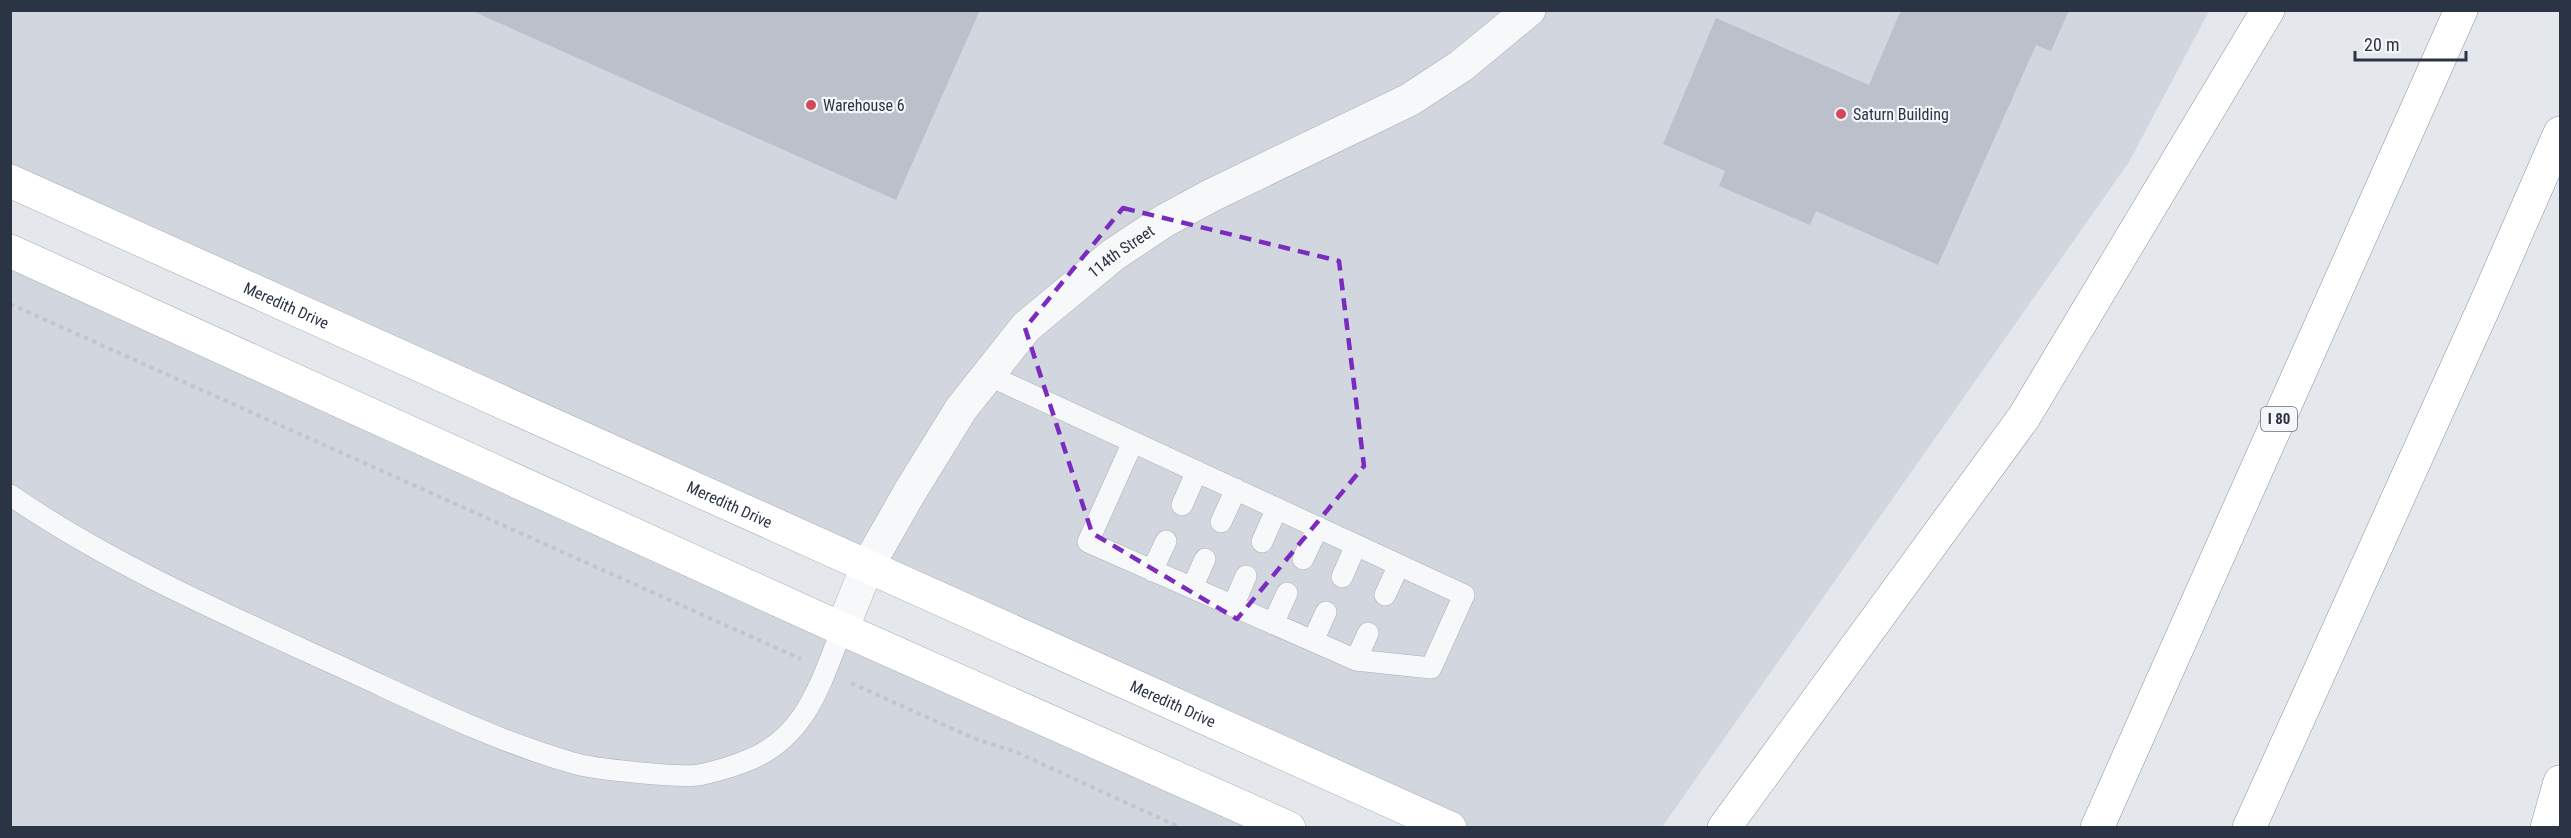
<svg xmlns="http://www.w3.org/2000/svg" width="2571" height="838" viewBox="0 0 2571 838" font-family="'Roboto Condensed',sans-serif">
	<rect width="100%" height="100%" fill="#e4e7ec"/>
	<path fill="#d2d6de" d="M11,11H2209L2129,162L1662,827H1447L11,181Z
		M10,251L1289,827H11Z"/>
	<path fill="#bbc0ca" d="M470,10H980L896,200Z
		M1901,10H2069L2051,51L2036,45L1938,265L1816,211L1810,225L1719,186L1725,171L1663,144L1716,18L1869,85Z"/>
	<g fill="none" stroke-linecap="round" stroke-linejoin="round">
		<g stroke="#a9aeb7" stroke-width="22">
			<path id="service" d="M988,375L1464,595L1431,668L1356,660L1088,542L1133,442
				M10,495C112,565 227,615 339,666C416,701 492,740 573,763C592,769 680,778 699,775C713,772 728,768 741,763C805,741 820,685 842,629
				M1182,505L1197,471
				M1221,522L1236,489
				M1262,542L1277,508
				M1303,559L1318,527
				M1152,571L1166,541
				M1342,577L1356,545
				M1192,588L1205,559
				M1385,595L1399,565
				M1233,606L1246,576
				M1273,624L1287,593
				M1313,641L1326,612
				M1356,660L1368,633"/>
		</g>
		<g stroke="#a9aeb7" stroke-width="34">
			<g id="tertiary">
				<path id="s1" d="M842,629L867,567L911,490L961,409L1026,327L1113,255L1164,221L1212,195L1409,100L1461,66L1529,10"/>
			</g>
		</g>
		<g stroke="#a9aeb7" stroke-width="34">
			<g id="secondary">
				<path id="s2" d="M10,181L1450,828"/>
				<path d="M10,251L842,629L1289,828"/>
			</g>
		</g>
		<g stroke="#8b94a3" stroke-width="34">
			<path id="motorway" d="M1724,828L2024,417L2268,10
				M2097,828L2461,10
				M2249,828L2485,305L2560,133
				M2547,828L2560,782"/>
		</g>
		<path stroke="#c2c5cb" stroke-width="4" stroke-dasharray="4.5 4.5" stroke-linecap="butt" d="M10,304L801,659
			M851,683L973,738L1016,752L1181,828"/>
		<use href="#service" stroke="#f7f8fa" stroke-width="21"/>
		<use href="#tertiary" stroke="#f7f8fa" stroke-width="33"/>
		<use href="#secondary" stroke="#fff" stroke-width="33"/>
		<use href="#motorway" stroke="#fff" stroke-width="33"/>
	</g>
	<path fill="none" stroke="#7b2cbf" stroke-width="4.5" stroke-dasharray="12 8" stroke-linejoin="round" d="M1123,208L1339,261L1364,466L1237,619L1092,533L1025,328Z"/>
	<g fill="#d1495b" stroke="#f4f6f9" stroke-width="2">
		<circle cx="811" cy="105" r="6"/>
		<circle cx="1841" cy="114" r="6"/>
	</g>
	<g text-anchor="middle" stroke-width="4.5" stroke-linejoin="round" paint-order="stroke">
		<rect fill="#f4f6f9" stroke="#676e7b" stroke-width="1.5" x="2261" y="407" width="36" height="24" rx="4.5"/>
		<g font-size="15" font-weight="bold" fill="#2b3445">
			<text x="2279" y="424">I 80</text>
		</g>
		<g font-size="16" fill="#2b3445" stroke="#f4f6f9" text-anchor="start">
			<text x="823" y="111">Warehouse 6</text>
			<text x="1853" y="120">Saturn Building</text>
		</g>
		<g font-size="16" fill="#2b3445" stroke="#f4f6f9">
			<text dy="6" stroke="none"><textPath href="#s1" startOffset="477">114th Street</textPath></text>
			<text dy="6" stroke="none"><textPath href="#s2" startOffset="303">Meredith Drive</textPath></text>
			<text dy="6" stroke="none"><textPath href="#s2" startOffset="789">Meredith Drive</textPath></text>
			<text dy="6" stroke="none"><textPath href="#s2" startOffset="1275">Meredith Drive</textPath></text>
		</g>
	</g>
	<rect width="2571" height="838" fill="none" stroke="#2b3445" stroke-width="24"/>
	<path d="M2355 51v9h111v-9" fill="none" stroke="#2b3445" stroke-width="3"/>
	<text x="2364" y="51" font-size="18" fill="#2b3445" stroke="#f4f6f9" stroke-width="4.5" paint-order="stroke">20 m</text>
</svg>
